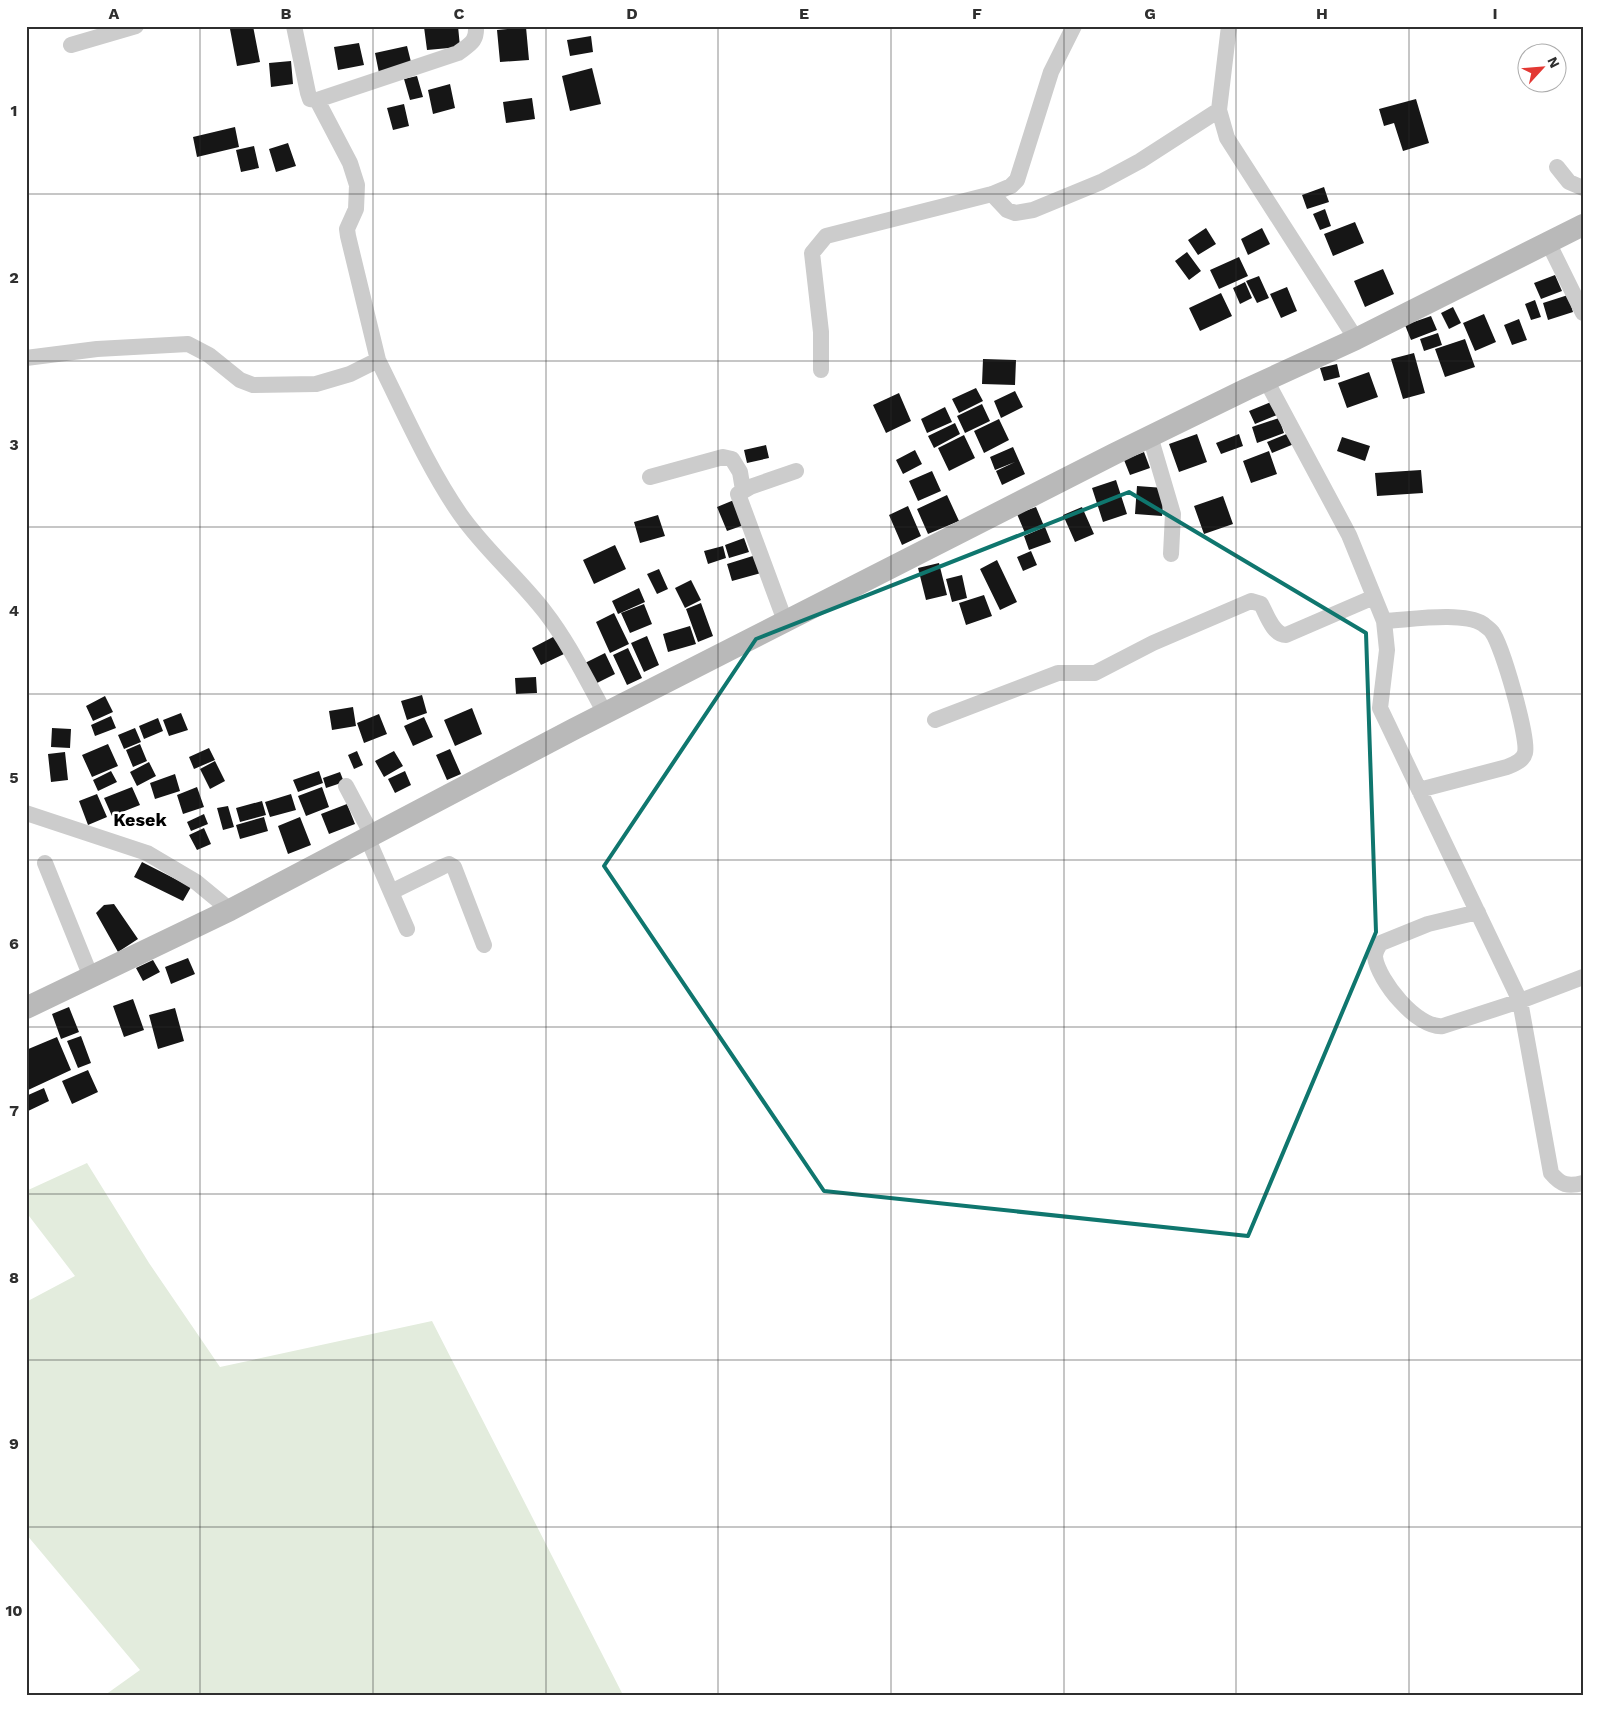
<svg xmlns="http://www.w3.org/2000/svg" width="1609" height="1721" viewBox="0 0 1609 1721" font-family="'Work Sans',sans-serif">
	<rect width="100%" height="100%" fill="#fff"/>
	<path fill="#e3ecdd" d="M87,1163L149,1263L220,1367L432,1321L623,1695H105L140,1670L26,1534V1302L75,1276L26,1212V1191Z"/>
	<path fill="#161616" d="M243,26H253L260,62L237,66L230,29Z
		M458,26L460,47L427,50L424,27Z
		M526,27L529,60L500,62L497,30Z
		M591,36L593,52L570,56L567,40Z
		M359,43L364,65L338,70L334,47Z
		M407,46L412,66L379,73L375,53Z
		M291,61L293,84L271,87L269,63Z
		M592,68L601,104L570,111L562,76Z
		M417,76L423,97L410,100L404,79Z
		M450,84L455,108L433,114L428,90Z
		M532,98L535,119L506,123L503,102Z
		M1416,99L1429,143L1403,151L1394,123L1384,126L1379,109Z
		M404,104L409,126L393,130L387,108Z
		M235,127L239,147L197,157L193,137Z
		M288,143L296,166L276,172L269,149Z
		M254,146L259,168L241,172L236,150Z
		M1324,187L1329,202L1307,209L1302,195Z
		M1325,209L1331,226L1320,230L1313,214Z
		M1355,222L1364,243L1333,256L1324,234Z
		M1206,228L1216,244L1198,255L1188,240Z
		M1262,228L1270,244L1248,255L1241,239Z
		M1187,252L1201,271L1189,280L1175,261Z
		M1239,257L1248,276L1219,289L1210,270Z
		M1383,269L1394,294L1365,307L1354,281Z
		M1555,275L1562,291L1541,299L1534,283Z
		M1259,276L1269,298L1257,303L1246,281Z
		M1245,282L1252,298L1240,304L1233,288Z
		M1287,287L1297,311L1281,318L1270,294Z
		M1221,293L1232,316L1200,331L1189,308Z
		M1568,295L1573,312L1548,320L1543,303Z
		M1535,300L1541,317L1531,320L1525,304Z
		M1453,307L1461,323L1449,329L1441,313Z
		M1484,314L1496,342L1475,351L1463,323Z
		M1431,316L1437,330L1411,340L1405,325Z
		M1519,319L1527,340L1512,345L1504,325Z
		M1438,333L1442,345L1424,351L1420,339Z
		M1465,339L1475,367L1445,377L1435,349Z
		M1414,353L1425,393L1403,399L1391,359Z
		M983,359L1016,360L1015,385L982,384Z
		M1337,364L1340,377L1324,381L1320,368Z
		M1369,372L1378,397L1347,408L1338,383Z
		M976,388L983,401L959,413L952,399Z
		M1015,391L1023,407L1001,418L994,401Z
		M899,393L911,421L886,433L873,405Z
		M1271,402L1277,415L1255,424L1249,411Z
		M982,404L990,421L965,433L957,416Z
		M945,407L952,422L927,433L921,419Z
		M1279,418L1284,433L1257,443L1252,427Z
		M999,419L1009,440L984,453L974,431Z
		M955,423L960,434L934,448L928,436Z
		M1289,433L1294,444L1272,453L1267,442Z
		M1197,434L1207,462L1179,472L1169,444Z
		M1239,434L1243,446L1221,454L1216,443Z
		M964,435L975,458L949,471L938,448Z
		M1342,437L1370,446L1365,461L1337,451Z
		M766,445L769,458L747,463L744,450Z
		M1013,447L1025,474L1002,485L996,471L1015,462L995,470L990,457Z
		M915,450L922,464L903,474L896,460Z
		M1269,451L1277,474L1251,483L1243,461Z
		M1144,452L1150,468L1130,475L1124,460Z
		M1421,470L1423,493L1377,496L1375,473Z
		M932,471L941,491L918,501L909,481Z
		M1116,480L1127,514L1103,522L1092,488Z
		M1137,486L1164,488L1162,516L1135,514Z
		M947,495L959,521L928,534L917,509Z
		M1223,496L1233,524L1204,534L1194,506Z
		M734,500L744,525L727,531L717,507Z
		M908,506L921,536L902,545L889,515Z
		M1036,507L1044,526L1025,533L1017,514Z
		M1082,507L1094,534L1075,542L1063,515Z
		M658,515L665,536L640,543L634,522Z
		M1045,527L1051,542L1029,550L1024,536Z
		M744,538L749,552L729,558L725,545Z
		M615,545L626,569L594,584L583,560Z
		M723,546L726,558L708,564L704,551Z
		M1031,551L1037,565L1023,571L1017,557Z
		M756,555L761,573L732,581L727,564Z
		M997,560L1017,602L1000,610L980,569Z
		M939,563L947,595L926,600L918,568Z
		M659,569L668,589L657,594L647,574Z
		M962,575L967,598L952,602L946,579Z
		M691,580L701,600L685,608L675,588Z
		M639,588L645,602L618,614L612,601Z
		M984,595L992,616L966,625L959,603Z
		M701,603L713,636L698,642L686,609Z
		M644,604L652,624L630,633L621,613Z
		M614,613L629,644L610,653L596,622Z
		M690,626L696,644L668,652L663,634Z
		M555,636L564,654L541,665L532,648Z
		M647,636L659,665L644,672L631,643Z
		M628,648L642,678L627,685L613,655Z
		M605,653L615,674L595,684L585,663Z
		M536,677L537,693L516,694L515,678Z
		M422,695L427,713L407,720L401,701Z
		M105,696L113,712L93,721L86,706Z
		M353,707L356,726L332,730L329,711Z
		M472,708L482,734L455,746L444,720Z
		M181,713L188,730L169,736L163,720Z
		M379,714L387,734L364,743L357,723Z
		M111,716L116,728L95,736L91,725Z
		M424,717L433,737L413,746L404,726Z
		M158,718L163,731L144,739L139,726Z
		M52,728L71,729L70,748L51,747Z
		M135,728L141,742L124,749L118,735Z
		M108,744L118,766L92,777L82,755Z
		M140,744L147,761L133,767L126,750Z
		M209,748L215,760L194,769L189,757Z
		M450,749L461,774L447,780L436,755Z
		M357,751L363,765L354,769L348,755Z
		M394,751L403,766L384,777L375,761Z
		M65,752L68,780L51,782L48,754Z
		M215,761L225,781L210,789L200,769Z
		M149,762L156,776L137,786L130,772Z
		M111,771L117,782L98,791L93,780Z
		M319,771L323,783L298,792L293,780Z
		M405,771L411,785L395,793L388,779Z
		M340,772L344,782L326,788L323,778Z
		M175,774L180,791L155,799L150,783Z
		M132,787L140,805L112,816L104,798Z
		M197,787L204,807L183,814L177,795Z
		M322,787L329,807L306,816L298,796Z
		M97,794L107,817L88,825L79,801Z
		M291,794L296,810L270,817L265,802Z
		M262,801L266,815L240,822L236,808Z
		M347,804L355,824L329,834L321,814Z
		M228,806L234,827L223,830L217,808Z
		M204,814L208,824L191,831L187,822Z
		M264,817L268,831L240,839L236,825Z
		M300,817L311,845L288,854L278,826Z
		M204,828L211,844L197,850L189,835Z
		M142,862L191,887L183,901L134,877Z
		M114,904L138,939L118,952L96,913L104,905Z
		M188,958L195,974L171,984L165,967Z
		M153,960L160,972L143,981L136,968Z
		M133,999L144,1030L124,1037L113,1006Z
		M69,1007L79,1032L61,1039L52,1014Z
		M175,1008L184,1041L158,1049L149,1015Z
		M81,1036L91,1063L78,1068L67,1041Z
		M57,1037L71,1070L26,1091V1050Z
		M88,1070L98,1092L72,1104L62,1081Z
		M44,1088L49,1101L26,1112V1096Z"/>
	<g fill="none" stroke-linecap="round" stroke-linejoin="round">
		<path stroke="#ccc" stroke-width="16" d="M294,26L308,93L310,99L317,100L458,53C470,44 477,42 476,26
			M1229,26L1219,110L1227,138L1356,339
			M71,45L136,26
			M1557,167L1569,182L1583,188
			M992,194L1007,210L1015,213L1033,210L1101,182L1140,161L1219,110
			M1548,242L1583,313
			M26,358L97,349L188,344L209,355L240,380L253,385L316,384L350,374L378,360L348,236L347,229L356,209L357,185L350,163L317,100
			M378,360C403,410 428,468 460,514C485,550 519,578 545,612C569,643 586,679 605,713
			M821,370V332L812,253L826,236L992,194L1011,186L1017,180L1051,72L1074,26
			M1266,380L1349,535L1384,621L1387,650L1380,708L1520,1001L1551,1173C1561,1185 1568,1187 1583,1183
			M1150,436L1173,514L1171,554
			M650,477L723,457L732,459L740,472L743,490
			M785,621L738,494L750,487L796,471
			M1384,621C1409,620 1462,611 1483,624C1485,626 1490,629 1492,632C1502,645 1529,738 1525,753C1523,761 1514,764 1507,767L1419,790
			M935,720L1058,673H1095L1153,643L1251,601L1261,604C1267,615 1273,635 1286,635L1374,597
			M346,786L372,835
			M26,813L147,853L196,882L230,910
			M367,837L407,929
			M45,863L91,977
			M391,892L442,867L449,864L454,867L484,945
			M1478,912L1428,924L1381,943C1378,947 1375,952 1375,957C1378,980 1417,1029 1443,1026L1520,1001L1583,977"/>
		<path stroke="#b9b9b9" stroke-width="22" d="M26,1008L230,910L574,729L1114,454L1247,389L1356,339L1583,225"/>
	</g>
	<path fill="none" stroke="#0f766e" stroke-width="4" stroke-linejoin="round" d="M1129,492L1366,633L1376,932L1248,1236L824,1191L604,866L756,639Z"/>
	<path fill="none" stroke="#2f2f2f" stroke-width="1" stroke-opacity="0.55" d="M200,26V1695M373,26V1695M546,26V1695M718,26V1695M891,26V1695M1064,26V1695M1236,26V1695M1409,26V1695M26,194H1583M26,361H1583M26,527H1583M26,694H1583M26,860H1583M26,1027H1583M26,1194H1583M26,1360H1583M26,1527H1583"/>
	<g text-anchor="middle" stroke-width="5" stroke-linejoin="round" paint-order="stroke">
		<g font-size="18" font-weight="bold" fill="#000" stroke="#fff">
			<text x="140" y="826">Kesek</text>
		</g>
	</g>
	<rect width="1609" height="1721" fill="none" stroke="#ffffff" stroke-width="55"/>
	<g transform="translate(1542 68) rotate(64)"><circle r="24" fill="#ffffff" stroke="#acacac"/>
	<path d="M0-4L9 19L0 12L-9 19Z" fill="#e33833"/>
	<text y="-8" font-size="14" font-weight="bold" text-anchor="middle" fill="#2f2f2f">N</text>
	</g>
	<rect x="28" y="28" width="1554" height="1666" fill="none" stroke="#2f2f2f" stroke-width="2"/>
	<g font-size="16" text-anchor="middle" font-weight="bold" fill="#2f2f2f">
		<text x="114" y="19">A</text>
		<text x="286" y="19">B</text>
		<text x="459" y="19">C</text>
		<text x="632" y="19">D</text>
		<text x="804" y="19">E</text>
		<text x="977" y="19">F</text>
		<text x="1150" y="19">G</text>
		<text x="1322" y="19">H</text>
		<text x="1495" y="19">I</text>
		<text x="14" y="116">1</text>
		<text x="14" y="283">2</text>
		<text x="14" y="450">3</text>
		<text x="14" y="616">4</text>
		<text x="14" y="783">5</text>
		<text x="14" y="949">6</text>
		<text x="14" y="1116">7</text>
		<text x="14" y="1283">8</text>
		<text x="14" y="1449">9</text>
		<text x="14" y="1616">10</text>
	</g>
</svg>
